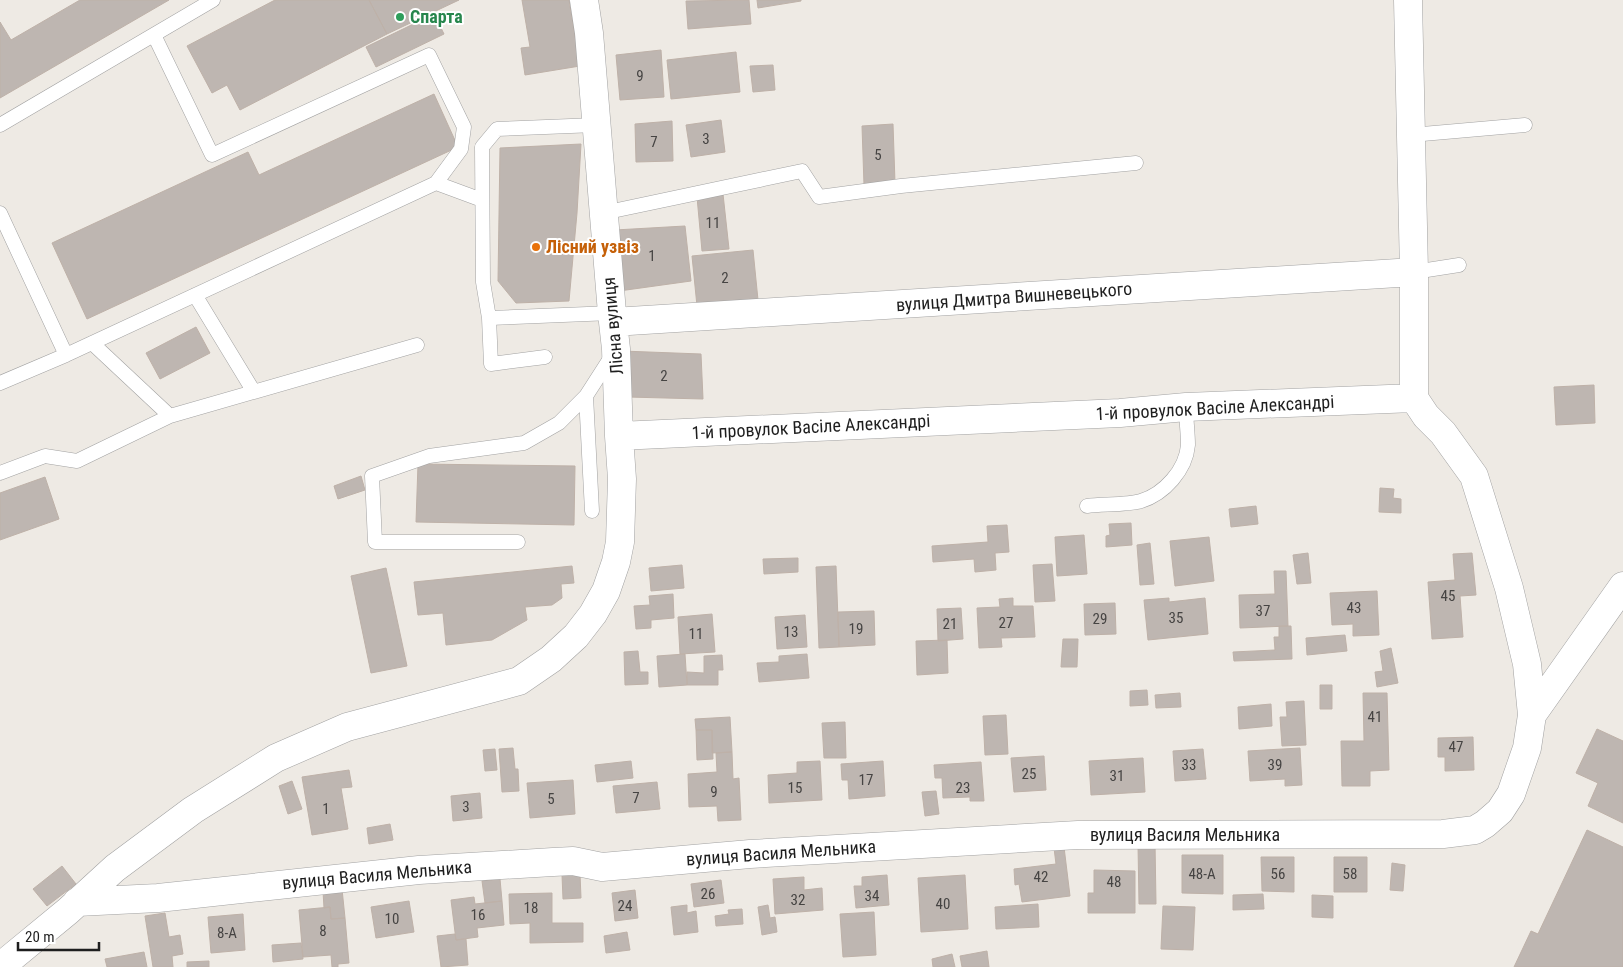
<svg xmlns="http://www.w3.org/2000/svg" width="1623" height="967" viewBox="0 0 1623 967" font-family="'Roboto Condensed',sans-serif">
	<rect width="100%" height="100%" fill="#eeeae4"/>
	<path fill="#beb6b1" stroke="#beb1a8" d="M80,0H169L0,98V22L11,40Z
		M275,0H369L387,34L240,110L227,85L212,93L187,46Z
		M369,0H459L387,34Z
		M522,0H569L580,66L525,75L521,48L530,47Z
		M749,0L751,24L688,29L686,1Z
		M757,0H801V1L758,8Z
		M434,14L444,34L376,67L366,47Z
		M661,50L664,97L620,100L616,55Z
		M736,52L740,92L671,99L667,60Z
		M773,65L775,90L753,92L750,66Z
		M434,94L458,147L87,319L52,243L248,152L259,175Z
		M721,120L725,152L691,157L686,125Z
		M672,121L673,161L636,162L635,124Z
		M893,124L895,183L864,185L862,126Z
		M581,144L577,213L569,301L516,303L498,281L500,148Z
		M723,194L729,249L702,251L697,197Z
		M685,226L691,281L619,291L615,230Z
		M753,250L758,300L697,306L692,256Z
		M196,327L210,353L160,379L146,353Z
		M622,351L701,354L703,399L628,397Z
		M1594,385L1595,423L1556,425L1554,387Z
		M418,464L575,466L574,525L416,522Z
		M361,476L365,490L338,499L334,486Z
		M45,477L59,519L0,540V493Z
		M1380,488L1394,489L1393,498L1401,499V513L1379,512Z
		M1256,506L1258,524L1231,527L1229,509Z
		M1131,523L1132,545L1106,547V536L1110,535L1109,524Z
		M1007,525L1009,552L995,553L996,570L975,572L974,559L933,562L932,546L988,542L987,526Z
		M1084,535L1087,574L1057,576L1055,537Z
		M1209,537L1214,581L1175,586L1170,541Z
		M1150,543L1154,584L1140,585L1137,545Z
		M1308,553L1311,583L1297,584L1293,555Z
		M1472,553L1476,595L1460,596L1463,637L1432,639L1428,582L1455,580L1453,554Z
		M798,558V572L764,574L763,559Z
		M1052,564L1055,601L1035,602L1033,565Z
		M682,565L684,588L651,591L649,568Z
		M572,566L574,583L561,584L562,598L552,605L525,607L527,620L492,640L446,645L443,613L418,615L414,582Z
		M836,566L839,647L819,648L816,567Z
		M386,568L407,666L371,673L351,576Z
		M1274,571H1286L1288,626L1240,628L1239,595L1275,594Z
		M1377,591L1379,635L1353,636V624L1332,625L1330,593Z
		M673,594L674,618L651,620V628L636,629L634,606L650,605L649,596Z
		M1013,598V606H1033L1035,637L1001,638L1002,647L979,648L977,608L1000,607L999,599Z
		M1169,598V602L1205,598L1208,634L1148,640L1144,600Z
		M1115,603L1116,634L1085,635L1084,604Z
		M961,608L963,639L938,641L937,609Z
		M874,611L875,645L839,647L838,612Z
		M712,614L715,652L680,654L678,617Z
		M805,615L807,647L777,649L775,617Z
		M1279,626H1291L1292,659L1234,661L1233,652L1275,650L1274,637H1279Z
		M1345,635L1347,651L1307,655L1306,638Z
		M1063,639H1078L1077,667H1061Z
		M947,640L948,673L917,675L916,641Z
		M1391,648L1398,683L1377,687L1375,672L1383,671L1380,651Z
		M638,651L640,672H648V684L625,685L624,652Z
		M685,654L687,685L659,687L657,656Z
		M807,654L809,678L759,682L757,663L779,662V656Z
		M722,655L723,670H718V685H687V672L704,673V656Z
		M1320,685H1332V709H1320Z
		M1147,690L1148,705L1130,706V691Z
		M1180,693L1181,707L1156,708L1155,695Z
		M1363,693H1387L1389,770L1370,771V786H1342L1341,741H1364Z
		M1304,701L1306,745L1282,746L1280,717H1287L1286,702Z
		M1271,704L1272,726L1239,729L1238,707Z
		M1006,715L1008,754L985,755L983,716Z
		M730,717L732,752L712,753V730H696L695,719Z
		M845,722L846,758H824L822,723Z
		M1597,729L1623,741V823L1588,806L1598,783L1576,773Z
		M696,730H712L713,759L697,760Z
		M1473,737L1474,770L1445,771V757H1438V738Z
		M513,748L515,769H518L519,791L502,792L499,749Z
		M1300,748L1302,785L1285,786V779L1250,781L1248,751Z
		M495,749L497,770L485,771L483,750Z
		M1203,749L1206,779L1175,781L1173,751Z
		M732,752L733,779L739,778L741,820L718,821L717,806L689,807L688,774L717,772L716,753Z
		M1044,756L1046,790L1014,792L1011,758Z
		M1143,758L1145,792L1091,795L1089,761Z
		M631,761L633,778L597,782L595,765Z
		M820,761L822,800L769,803L768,775L797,773V762Z
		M883,761L885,796L849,799L848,780H842L841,764Z
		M981,762L984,801H970V797L943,798L942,778H935L934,765Z
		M349,770L352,787L341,788L348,829L312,835L302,777Z
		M573,780L575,814L530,818L527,783Z
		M292,781L302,809L288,814L279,786Z
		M657,782L660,809L616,813L613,786Z
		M936,791L939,814L925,816L922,792Z
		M480,793L482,818L453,821L451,796Z
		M390,824L393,840L369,844L367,828Z
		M1587,830L1623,847V967H1514L1531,931L1538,934Z
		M1155,843L1156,904H1139L1138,844Z
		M1064,847L1070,896L1022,902L1019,884L1015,885L1014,869L1056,864L1054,848Z
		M1182,855H1223V894L1182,893Z
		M1261,857H1294V892L1262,891Z
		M1334,857H1367V892H1334Z
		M1392,863L1405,865L1403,891L1390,890Z
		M62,866L76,884L47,906L33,889Z
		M1094,870L1135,871V913H1088V893H1094Z
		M580,874L581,898L563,899L562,875Z
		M887,875L889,905L856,908L854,886H862V877Z
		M965,875L968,929L921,932L918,878Z
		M804,877V890L822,888L823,910L775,914L773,879Z
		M500,879L502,901L485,903L482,881Z
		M721,880L724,903L694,907L691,884Z
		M342,889L345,918L331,919L330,907L324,908L323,891Z
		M635,890L638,918L615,921L612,893Z
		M552,893V923H583V942L530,943V923L510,924L509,894Z
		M1263,894L1264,909L1233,910V895Z
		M1312,895L1333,896V918L1312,917Z
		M474,897L475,904L502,901L504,925L477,928L478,937L456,940L451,900Z
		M409,901L414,932L376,938L371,907Z
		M1038,904L1039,927L996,929L995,907Z
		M687,905V913L696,911L698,932L674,935L671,907Z
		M768,905L770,918L775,917L777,932L762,935L758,907Z
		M1163,906L1195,907L1193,950L1161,949Z
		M330,907L331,919L345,918L349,963L338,964V967H332L331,955L303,957L299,910Z
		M742,909L743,924L716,926L715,916L729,914L728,910Z
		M874,912L876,955L843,957L840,914Z
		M165,913L169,937L180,935L183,954L172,956L173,967H153L145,916Z
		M243,914L245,950L211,953L208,917Z
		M627,932L630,950L606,953L604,936Z
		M455,934L456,940L466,939L468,965L441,967L437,936Z
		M301,943L303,959L273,962L272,945Z
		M987,951L989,967H962L960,956Z
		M144,952L147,967H107L105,959Z
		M952,954L955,967H933L932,959Z
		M209,961V967H187V962Z"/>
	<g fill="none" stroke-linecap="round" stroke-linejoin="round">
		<g stroke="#a2a2a2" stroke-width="15">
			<path id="service" d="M154,35L212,155L429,55L464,127L461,149L436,183
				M0,125L213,0
				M596,125L497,129L482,147L483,282L489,318L612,313
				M1411,135L1525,125
				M0,213L66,355L436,183L482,200
				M603,213L802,171L819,197L901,186L1136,163
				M1414,272L1459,265
				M195,295L254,392
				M489,318L491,364L545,357
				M92,343L170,416L417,345
				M0,383L66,355
				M586,396L592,511
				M0,473L45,456L77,461L170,416
				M1087,506C1102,504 1128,505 1141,501C1164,494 1186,470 1188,445C1188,433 1186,419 1186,407
				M518,542H375L372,476L429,456L524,443L559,423L586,396L613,354"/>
		</g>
		<g stroke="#a2a2a2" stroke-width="29">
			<path id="minor" d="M1408,0L1414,272V398
				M613,322L1414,272
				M1414,398L1426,416L1443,433L1474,476L1509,588L1527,664L1532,715
				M619,436L1120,413L1186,407L1414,398
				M77,902L158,898L419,870L553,862L573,861L602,867L750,854L1078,835L1443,834L1475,830L1485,824L1500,811L1511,794L1527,748L1532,715L1623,586
				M0,967L68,911L115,868L193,810L276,758L347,727L519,681L551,659L576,636L593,614L606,591L616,562L620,542L622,479L619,436L616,349L612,313L589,33L584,0"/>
		</g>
		<use href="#service" stroke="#fff" stroke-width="14"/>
		<use href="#minor" stroke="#fff" stroke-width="28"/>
	</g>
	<circle fill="#2e9e5b" stroke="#fff" stroke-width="2" cx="400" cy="17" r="5"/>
	<circle fill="#e8710a" stroke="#fff" stroke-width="2" cx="536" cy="247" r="5"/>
	<g text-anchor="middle" stroke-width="4" stroke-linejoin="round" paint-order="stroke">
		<g font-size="15" fill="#464443">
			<text x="640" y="81">9</text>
			<text x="706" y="144">3</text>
			<text x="654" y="147">7</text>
			<text x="878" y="160">5</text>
			<text x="713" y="228">11</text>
			<text x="652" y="261">1</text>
			<text x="725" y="283">2</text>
			<text x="664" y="381">2</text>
			<text x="1448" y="601">45</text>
			<text x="1354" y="613">43</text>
			<text x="1263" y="616">37</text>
			<text x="1176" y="623">35</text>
			<text x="1100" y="624">29</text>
			<text x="1006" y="628">27</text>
			<text x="950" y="629">21</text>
			<text x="856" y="634">19</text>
			<text x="791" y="637">13</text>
			<text x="696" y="639">11</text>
			<text x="1375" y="722">41</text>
			<text x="1456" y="752">47</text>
			<text x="1189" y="770">33</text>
			<text x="1275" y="770">39</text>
			<text x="1029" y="779">25</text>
			<text x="1117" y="781">31</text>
			<text x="866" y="785">17</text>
			<text x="795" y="793">15</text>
			<text x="963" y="793">23</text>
			<text x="714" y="797">9</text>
			<text x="636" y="803">7</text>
			<text x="551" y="804">5</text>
			<text x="466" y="812">3</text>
			<text x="326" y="814">1</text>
			<text x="1202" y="879">48-А</text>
			<text x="1278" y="879">56</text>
			<text x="1350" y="879">58</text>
			<text x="1041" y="882">42</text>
			<text x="1114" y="887">48</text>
			<text x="708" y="899">26</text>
			<text x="872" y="901">34</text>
			<text x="798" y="905">32</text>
			<text x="943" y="909">40</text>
			<text x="625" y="911">24</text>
			<text x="531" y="913">18</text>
			<text x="478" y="920">16</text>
			<text x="392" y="924">10</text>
			<text x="323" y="936">8</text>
			<text x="227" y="938">8-А</text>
		</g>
		<g font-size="18" font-weight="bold" fill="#27864d" stroke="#fff" text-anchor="start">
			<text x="410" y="23">Спарта</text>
		</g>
		<g font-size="18" font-weight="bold" fill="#c56008" stroke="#fff" text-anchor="start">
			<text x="546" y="253">Лісний узвіз</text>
		</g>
		<g font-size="18" fill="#1e1e1e" stroke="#fff">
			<text transform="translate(1014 297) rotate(-4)" y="6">вулиця Дмитра Вишневецького</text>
			<text transform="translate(613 326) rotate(-95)" y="6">Лісна вулиця</text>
			<text transform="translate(1215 408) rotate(-3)" y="6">1-й провулок Васіле Александрі</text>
			<text transform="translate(811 427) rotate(-3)" y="6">1-й провулок Васіле Александрі</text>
			<text x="1185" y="841">вулиця Василя Мельника</text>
			<text transform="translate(781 853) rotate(-4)" y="6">вулиця Василя Мельника</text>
			<text transform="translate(377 875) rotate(-5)" y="6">вулиця Василя Мельника</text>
		</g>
	</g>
	<path d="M18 942v8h81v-8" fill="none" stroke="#1e1e1e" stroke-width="2.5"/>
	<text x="25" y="942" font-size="15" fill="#1e1e1e" stroke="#ffffff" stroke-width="4" paint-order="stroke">20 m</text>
</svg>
